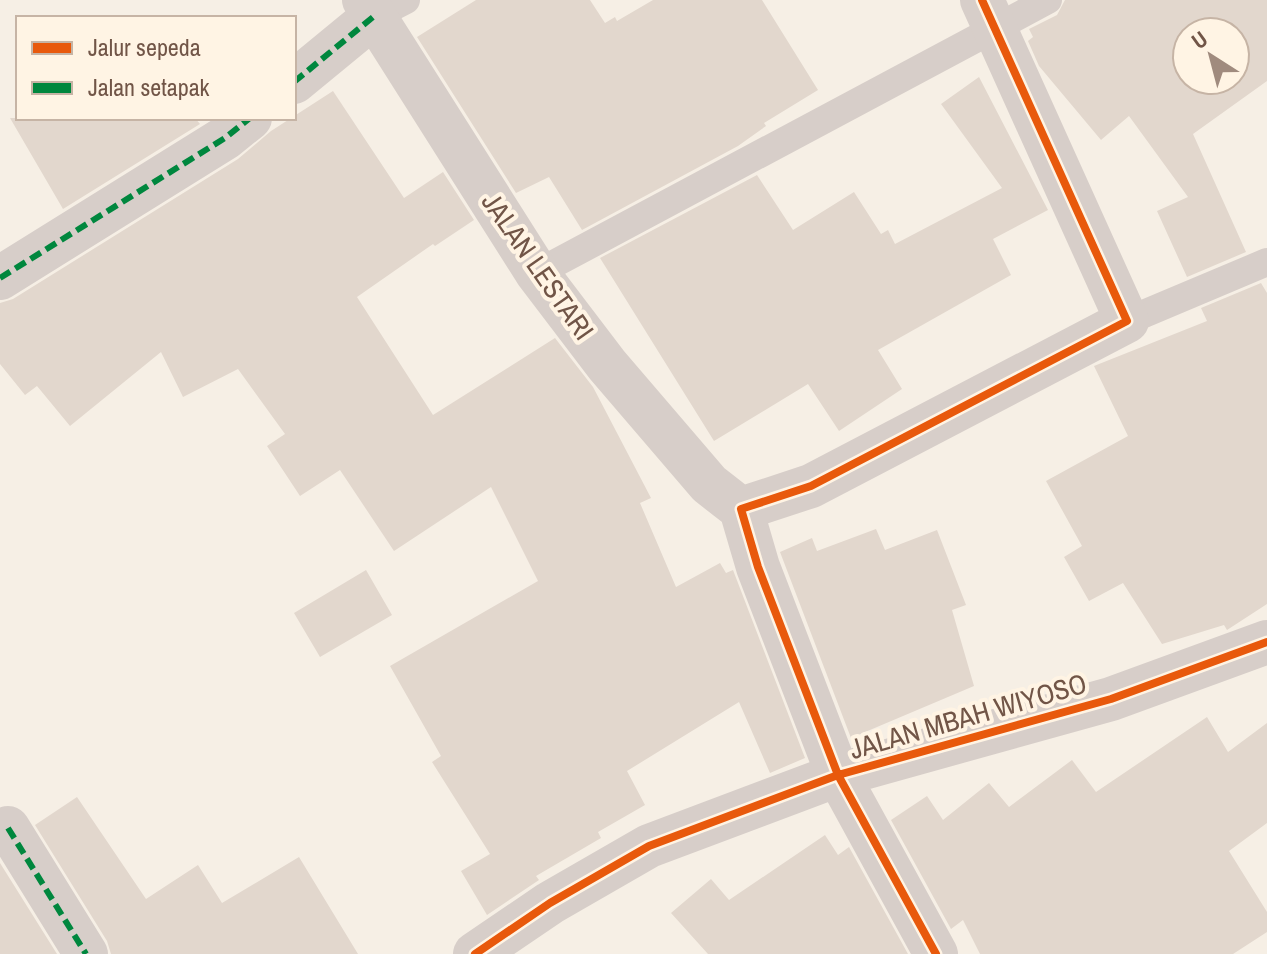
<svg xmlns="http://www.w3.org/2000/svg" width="1267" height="954" viewBox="0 0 1267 954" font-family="'Archivo Narrow',sans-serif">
	<rect width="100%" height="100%" fill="#f6efe5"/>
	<path fill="#e2d7cd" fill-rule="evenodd" d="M476,0H590L605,23L615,17L617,21L653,0H762L818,90L764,123L766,126L738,146L582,230L549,177L516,193L417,37Z
		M1065,0H1267V81L1193,134L1246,252L1187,277L1157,211L1188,197L1129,116L1101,140L1039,66L1028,41L1033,37L1029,29L1057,15ZM1187,32H1235V80H1187Z
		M979,77L1048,210L993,239L1011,275L878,350L902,389L839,431L808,384L714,441L600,258L757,175L793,230L854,192L881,234L888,230L895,244L1002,188L941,104Z
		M333,91L404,198L443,172L474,220L435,246L433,244L357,297L433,415L555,338L593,387L651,498L640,503L676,587L720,563L726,573L733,570L805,758L770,773L739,702L627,771L645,805L598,832L601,838L536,876L539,880L487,915L461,871L490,854L432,762L441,756L390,666L538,581L491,487L394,551L340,470L300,496L267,446L285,434L238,369L183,397L161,352L70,426L37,386L25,395L0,364V303L13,299L238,159L271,131Z
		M10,118H195L200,124L63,209Z
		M1261,283L1267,293V604L1227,630L1224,625L1162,644L1123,583L1089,601L1064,557L1082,546L1046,481L1128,436L1094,366L1207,321L1201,308Z
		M876,529L885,550L937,530L966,605L952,610L974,686L851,738L780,552L812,538L817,551Z
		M366,570L392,615L320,657L294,613Z
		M1207,717L1228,752L1267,723V823L1229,851L1267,912V932L1233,954H980L963,920L951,929L891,820L927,796L943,820L989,783L1009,807L1072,760L1096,792Z
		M77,797L146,899L198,865L222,903L299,857L358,954H111L107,941L35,825Z
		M825,835L838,855L849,847L908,954H708L671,913L711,879L729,900Z
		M0,863L57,954H0Z"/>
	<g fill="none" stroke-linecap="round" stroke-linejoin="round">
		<path stroke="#d7cec9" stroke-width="28" d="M373,17L406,0
			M537,273L1048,0
			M1127,321L1267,262"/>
		<path stroke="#d7cec9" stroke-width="44" d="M364,0L537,273L607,365L709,484L741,509
			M294,82L373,17
			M0,278L225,138L250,118
			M8,828L86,954
			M475,954L550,903L649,846L838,775L1111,699L1267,642
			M936,954L838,775L758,567L741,509L811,486L1127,321L982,0"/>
		<path stroke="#00873e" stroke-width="6" stroke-dasharray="12 6" stroke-linecap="butt" d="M294,82L373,17
			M0,278L225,138L250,118
			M8,828L86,954"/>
		<g stroke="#fff4e4" stroke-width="13">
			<path id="cycleway" d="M475,954L550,903L649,846L838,775L1111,699L1267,642
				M936,954L838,775L758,567L741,509L811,486L1127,321L982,0"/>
		</g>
		<use href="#cycleway" stroke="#e8590c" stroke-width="8"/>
	</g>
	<g text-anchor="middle" stroke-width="8" stroke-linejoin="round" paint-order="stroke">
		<g font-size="28" fill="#715547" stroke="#fff4e4">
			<text transform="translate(538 266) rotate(55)" y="10">JALAN LESTARI</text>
			<text transform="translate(968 716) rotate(-16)" y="10">JALAN MBAH WIYOSO</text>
		</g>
	</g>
	<rect x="16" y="16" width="280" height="104" fill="#fff4e4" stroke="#c6b4a5" stroke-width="2"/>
	<rect x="32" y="42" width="40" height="12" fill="#e8590c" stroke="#c6b4a5" stroke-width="2"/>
	<text x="88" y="56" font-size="24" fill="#715547">Jalur sepeda</text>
	<rect x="32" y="82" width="40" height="12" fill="#00873e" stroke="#c6b4a5" stroke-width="2"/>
	<text x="88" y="96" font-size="24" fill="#715547">Jalan setapak</text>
	<g transform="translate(1211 56) rotate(324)"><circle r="38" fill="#fff4e4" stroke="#c6b4a5" stroke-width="2"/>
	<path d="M0-6L14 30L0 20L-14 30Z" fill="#a08b7e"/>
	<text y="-12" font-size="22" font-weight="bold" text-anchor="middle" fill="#715547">U</text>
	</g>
</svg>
